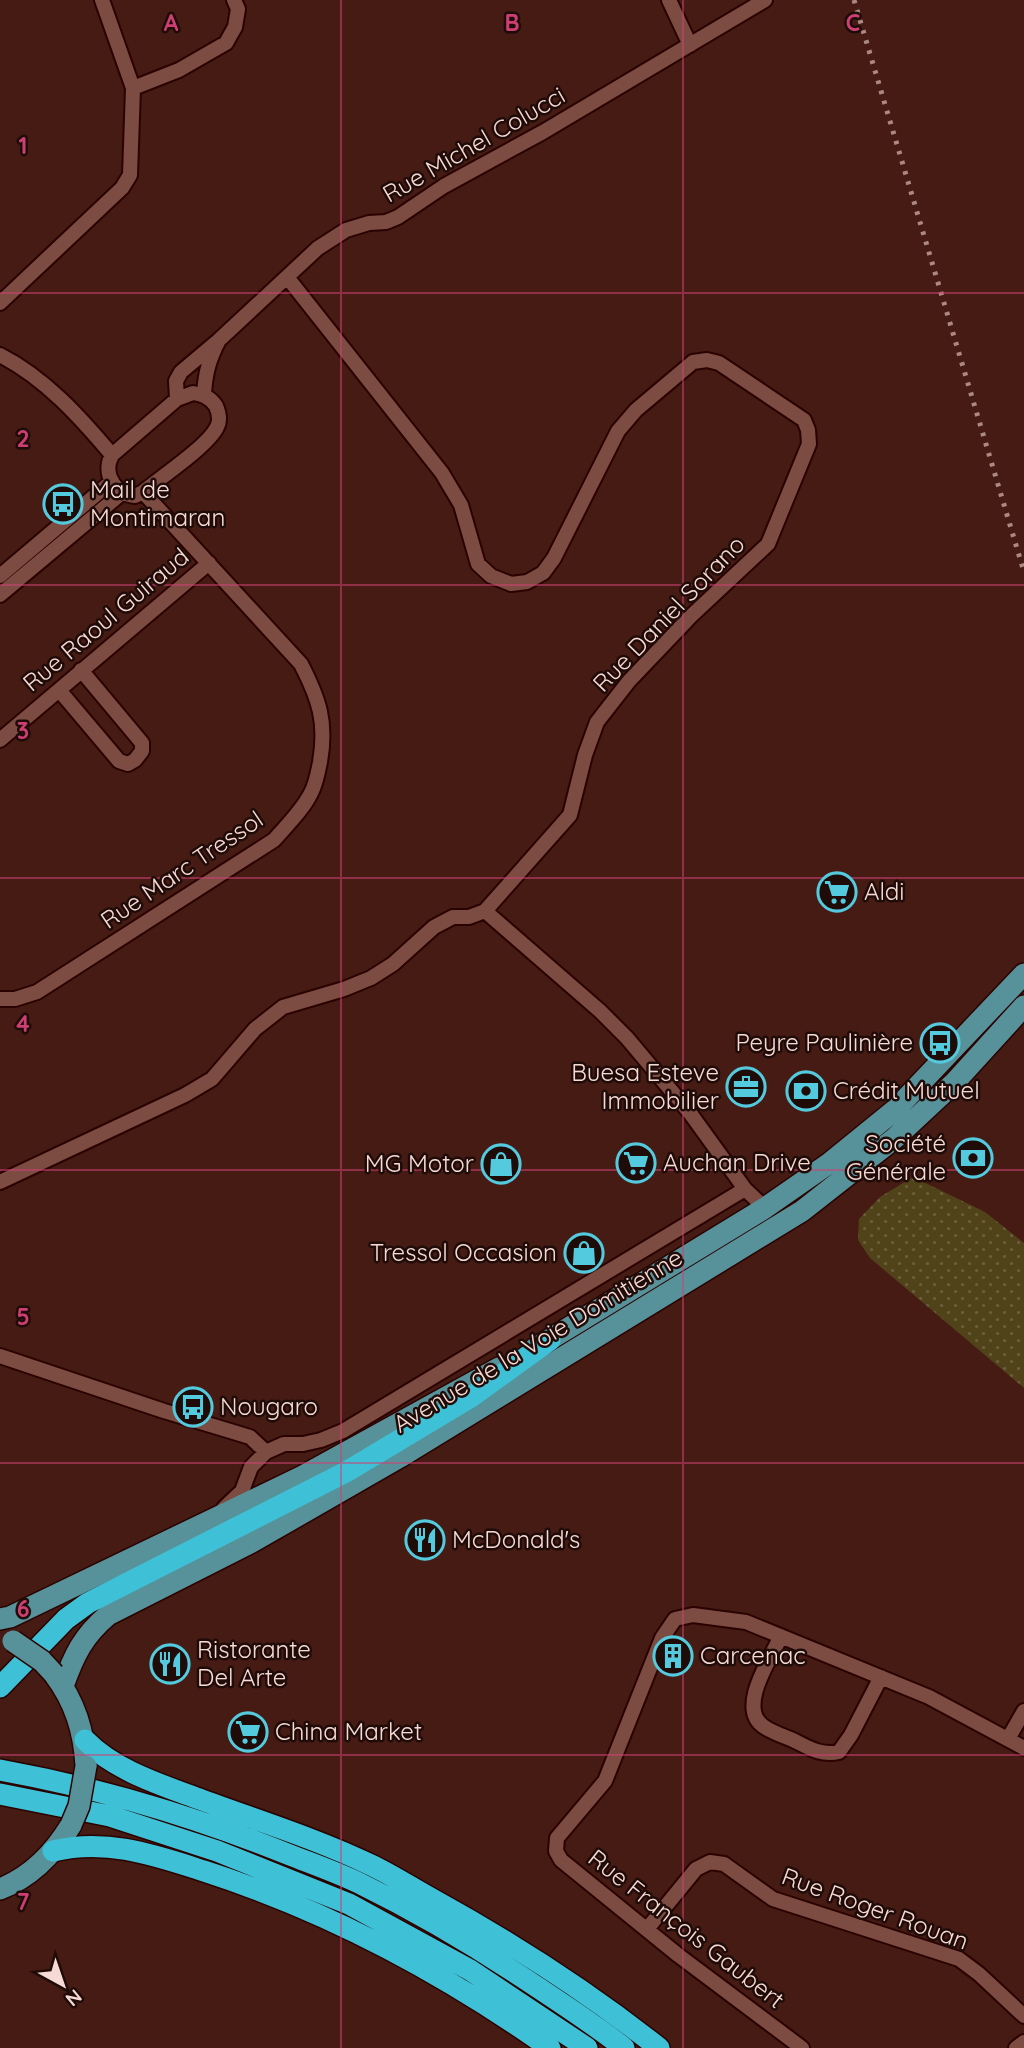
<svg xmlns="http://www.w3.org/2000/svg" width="1024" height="2048" viewBox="0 0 1024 2048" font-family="Quicksand,sans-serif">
	<defs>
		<pattern id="park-dots" width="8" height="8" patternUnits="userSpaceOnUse" patternTransform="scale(1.75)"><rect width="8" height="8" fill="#514319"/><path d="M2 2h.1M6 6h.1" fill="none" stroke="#6b5e3a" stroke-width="1.8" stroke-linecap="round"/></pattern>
	</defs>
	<rect width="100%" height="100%" fill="#451b14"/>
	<path fill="url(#park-dots)" d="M913,1177L985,1212L1024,1243V1388L870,1258L858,1240L859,1219L880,1197Z"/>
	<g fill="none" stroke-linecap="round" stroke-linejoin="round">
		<g stroke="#2a0301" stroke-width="18">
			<path id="street" d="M669,0L690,45
				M133,88L179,70L226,43L235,27L238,9L234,0
				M287,277L442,473L461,505L478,564L491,576L511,584L527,582L543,573L554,558L618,431L636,410L693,362L707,360L719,363L804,420L808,430L809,444L768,544L691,616L629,681L597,722L585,755L570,815L485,911
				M0,303L122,188L130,175L133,88L102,0
				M219,340L318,248L346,230L369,223L386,222L398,217L444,186L543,132L765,0
				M0,355C45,378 80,417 112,455
				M193,393C203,395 210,397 216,406C219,413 221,420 217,427C208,446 161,477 143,492L135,496C114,494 102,473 112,455L177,399Z
				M177,399L176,381L181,372L219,340C209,359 205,374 204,395
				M0,576L112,481
				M0,595L123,492
				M59,690L119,761L128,764L135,760L142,751V743L81,670
				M0,740L209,563
				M0,999H15L37,992L274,840C287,825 302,811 311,793C316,784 318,772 320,762C327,722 319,699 301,664L143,492
				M0,1182L185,1095L212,1079L255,1029L283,1007L344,989L371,978L393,964L434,927L453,917H469L485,911L600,1011L627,1038L690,1113L745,1189
				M0,1356L164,1411L250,1437L266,1452
				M224,1508L242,1491L251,1467L266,1452L284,1444H303L321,1440L343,1431L745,1189L765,1208
				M781,1636C771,1658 737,1707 763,1726C771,1732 783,1736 793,1740C809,1748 821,1756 839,1752L851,1735L881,1677
				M1008,1739L1024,1711
				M647,1929L696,1869L710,1862L724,1864L773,1899L959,1959L979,1974L1024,2016
				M802,2048L678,1955L561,1860L556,1851L557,1838L605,1781L662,1638L675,1619L693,1615L746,1622L929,1697L1024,1748
				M1016,2048L1024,2042"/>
		</g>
		<g stroke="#2a0301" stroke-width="24">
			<path id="primary" d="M534,1349L765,1208L831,1162L895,1110L1024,974
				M0,1619L10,1617L303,1476L499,1368
				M54,1674C75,1702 84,1731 86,1766
				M63,1686C74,1655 83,1636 108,1615L252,1542L400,1457L802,1211L895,1138L954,1083L1024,1006
				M0,1889C31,1877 54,1853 71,1825"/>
		</g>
		<g stroke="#2a0301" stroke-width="24">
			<path id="highway" d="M0,1687L66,1619L88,1603L346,1472L471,1397L550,1340
				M85,1740C115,1771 162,1785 202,1800C259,1821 317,1839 371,1865C392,1875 412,1888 432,1899C512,1943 588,1992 659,2048
				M0,1770C100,1788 196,1817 290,1855C313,1864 336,1872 359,1883C418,1912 474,1945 528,1981C561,2003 594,2024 624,2048
				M0,1794L110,1816L217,1851L349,1904L470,1970L587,2048
				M53,1851C106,1838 154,1855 204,1871C328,1911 444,1973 550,2048"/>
		</g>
		<use href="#street" stroke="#7c4c43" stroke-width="14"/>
		<use href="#primary" stroke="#57929b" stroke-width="21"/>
		<use href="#highway" stroke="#3ec1d6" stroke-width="21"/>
		<path stroke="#ac8983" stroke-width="5" stroke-dasharray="3.5 7" stroke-linecap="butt" d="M854,0L1024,572"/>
		<g stroke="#2a0301" stroke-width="24" stroke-linecap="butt">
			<path id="primary-bridge" d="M13,1641L42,1661L54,1674
				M71,1825L79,1806L86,1766"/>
		</g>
		<use href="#primary-bridge" stroke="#57929b" stroke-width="21"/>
	</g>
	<path fill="none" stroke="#cd3f73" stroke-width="2" stroke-opacity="0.55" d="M341,0V2048M683,0V2048M0,293H1024M0,585H1024M0,878H1024M0,1170H1024M0,1463H1024M0,1755H1024"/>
	<defs>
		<g id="bus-ring" transform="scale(2.0125)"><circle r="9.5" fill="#1f0c09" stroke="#54cade" stroke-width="1.5"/><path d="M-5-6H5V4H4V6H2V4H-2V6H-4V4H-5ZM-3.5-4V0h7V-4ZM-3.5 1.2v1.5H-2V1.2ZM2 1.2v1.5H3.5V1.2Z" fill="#54cade"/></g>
		<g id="supermarket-ring" transform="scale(2.0125)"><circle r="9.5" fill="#1f0c09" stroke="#54cade" stroke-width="1.5"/><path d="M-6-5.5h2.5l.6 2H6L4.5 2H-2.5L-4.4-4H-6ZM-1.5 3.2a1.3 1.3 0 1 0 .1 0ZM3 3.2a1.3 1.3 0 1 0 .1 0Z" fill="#54cade"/></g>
		<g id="office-ring" transform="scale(2.0125)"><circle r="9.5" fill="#1f0c09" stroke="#54cade" stroke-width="1.5"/><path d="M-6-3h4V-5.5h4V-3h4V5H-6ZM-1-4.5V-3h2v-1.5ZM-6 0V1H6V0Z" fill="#54cade"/></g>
		<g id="bank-ring" transform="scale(2.0125)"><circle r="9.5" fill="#1f0c09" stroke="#54cade" stroke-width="1.5"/><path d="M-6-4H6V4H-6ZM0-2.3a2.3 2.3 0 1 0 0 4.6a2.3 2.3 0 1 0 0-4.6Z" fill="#54cade"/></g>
		<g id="shop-ring" transform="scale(2.0125)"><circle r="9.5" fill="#1f0c09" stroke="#54cade" stroke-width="1.5"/><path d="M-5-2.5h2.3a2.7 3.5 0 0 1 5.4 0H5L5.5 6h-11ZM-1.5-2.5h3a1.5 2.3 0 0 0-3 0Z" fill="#54cade"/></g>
		<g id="restaurant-ring" transform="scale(2.0125)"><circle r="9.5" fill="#1f0c09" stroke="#54cade" stroke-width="1.5"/><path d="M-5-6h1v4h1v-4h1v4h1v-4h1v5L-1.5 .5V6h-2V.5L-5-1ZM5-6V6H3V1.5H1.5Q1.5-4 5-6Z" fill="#54cade"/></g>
		<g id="building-ring" transform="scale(2.0125)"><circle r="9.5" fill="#1f0c09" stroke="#54cade" stroke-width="1.5"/><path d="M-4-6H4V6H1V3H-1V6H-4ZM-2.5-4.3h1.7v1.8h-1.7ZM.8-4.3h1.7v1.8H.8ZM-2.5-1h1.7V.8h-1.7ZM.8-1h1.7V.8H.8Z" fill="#54cade"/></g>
	</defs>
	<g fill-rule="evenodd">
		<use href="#bus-ring" x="63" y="504"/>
		<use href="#supermarket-ring" x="837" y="892"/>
		<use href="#bus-ring" x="940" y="1043"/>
		<use href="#office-ring" x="746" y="1087"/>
		<use href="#bank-ring" x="806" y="1091"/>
		<use href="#bank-ring" x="973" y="1158"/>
		<use href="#supermarket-ring" x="636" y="1163"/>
		<use href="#shop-ring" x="501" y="1164"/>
		<use href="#shop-ring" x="584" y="1253"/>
		<use href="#bus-ring" x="193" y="1407"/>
		<use href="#restaurant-ring" x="425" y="1540"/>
		<use href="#building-ring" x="673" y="1656"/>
		<use href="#restaurant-ring" x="170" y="1664"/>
		<use href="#supermarket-ring" x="248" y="1732"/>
	</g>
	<g text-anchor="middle" stroke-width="5" stroke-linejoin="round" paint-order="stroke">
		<g font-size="24" fill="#f8dad5" stroke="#1f0c09">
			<text transform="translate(474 145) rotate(-30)" y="8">Rue Michel Colucci</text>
			<text transform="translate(669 614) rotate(-46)" y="8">Rue Daniel Sorano</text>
			<text transform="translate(106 620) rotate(-40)" y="8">Rue Raoul Guiraud</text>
			<text transform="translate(182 870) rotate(-34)" y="8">Rue Marc Tressol</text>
			<text transform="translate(538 1341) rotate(-31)" y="8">Avenue de la Voie Domitienne</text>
			<text transform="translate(875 1909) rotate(20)" y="8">Rue Roger Rouan</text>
			<text transform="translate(686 1929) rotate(38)" y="8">Rue François Gaubert</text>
		</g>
		<g font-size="24" fill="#f8dad5" stroke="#1f0c09" text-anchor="start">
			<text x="90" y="498">Mail de<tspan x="90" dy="28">Montimaran</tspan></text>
			<text x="864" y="900">Aldi</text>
			<text x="913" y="1051" text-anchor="end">Peyre Paulinière</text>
			<text x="719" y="1081" text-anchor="end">Buesa Esteve<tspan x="719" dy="28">Immobilier</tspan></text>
			<text x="833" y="1099">Crédit Mutuel</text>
			<text x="946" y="1152" text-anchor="end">Société<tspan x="946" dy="28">Générale</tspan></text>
			<text x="663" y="1171">Auchan Drive</text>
			<text x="474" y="1172" text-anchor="end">MG Motor</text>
			<text x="557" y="1261" text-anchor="end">Tressol Occasion</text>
			<text x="220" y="1415">Nougaro</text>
			<text x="452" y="1548">McDonald's</text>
			<text x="197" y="1658">Ristorante<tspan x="197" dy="28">Del Arte</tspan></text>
			<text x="700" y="1664">Carcenac</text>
			<text x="275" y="1740">China Market</text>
		</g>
	</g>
	<g font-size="23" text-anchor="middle" font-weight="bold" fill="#cd3f73" stroke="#1f0c09" stroke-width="5" stroke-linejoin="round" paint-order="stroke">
		<text x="171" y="31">A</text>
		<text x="512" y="31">B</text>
		<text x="853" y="31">C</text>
		<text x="23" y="154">1</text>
		<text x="23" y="447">2</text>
		<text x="23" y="739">3</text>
		<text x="23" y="1032">4</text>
		<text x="23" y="1325">5</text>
		<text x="23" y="1617">6</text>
		<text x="23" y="1910">7</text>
	</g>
	<g transform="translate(63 1985) rotate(140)" stroke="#1f0c09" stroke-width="5" paint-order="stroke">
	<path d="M0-5L12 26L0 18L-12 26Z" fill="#f8dad5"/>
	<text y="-10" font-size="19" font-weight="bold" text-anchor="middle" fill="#f8dad5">N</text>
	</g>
</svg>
